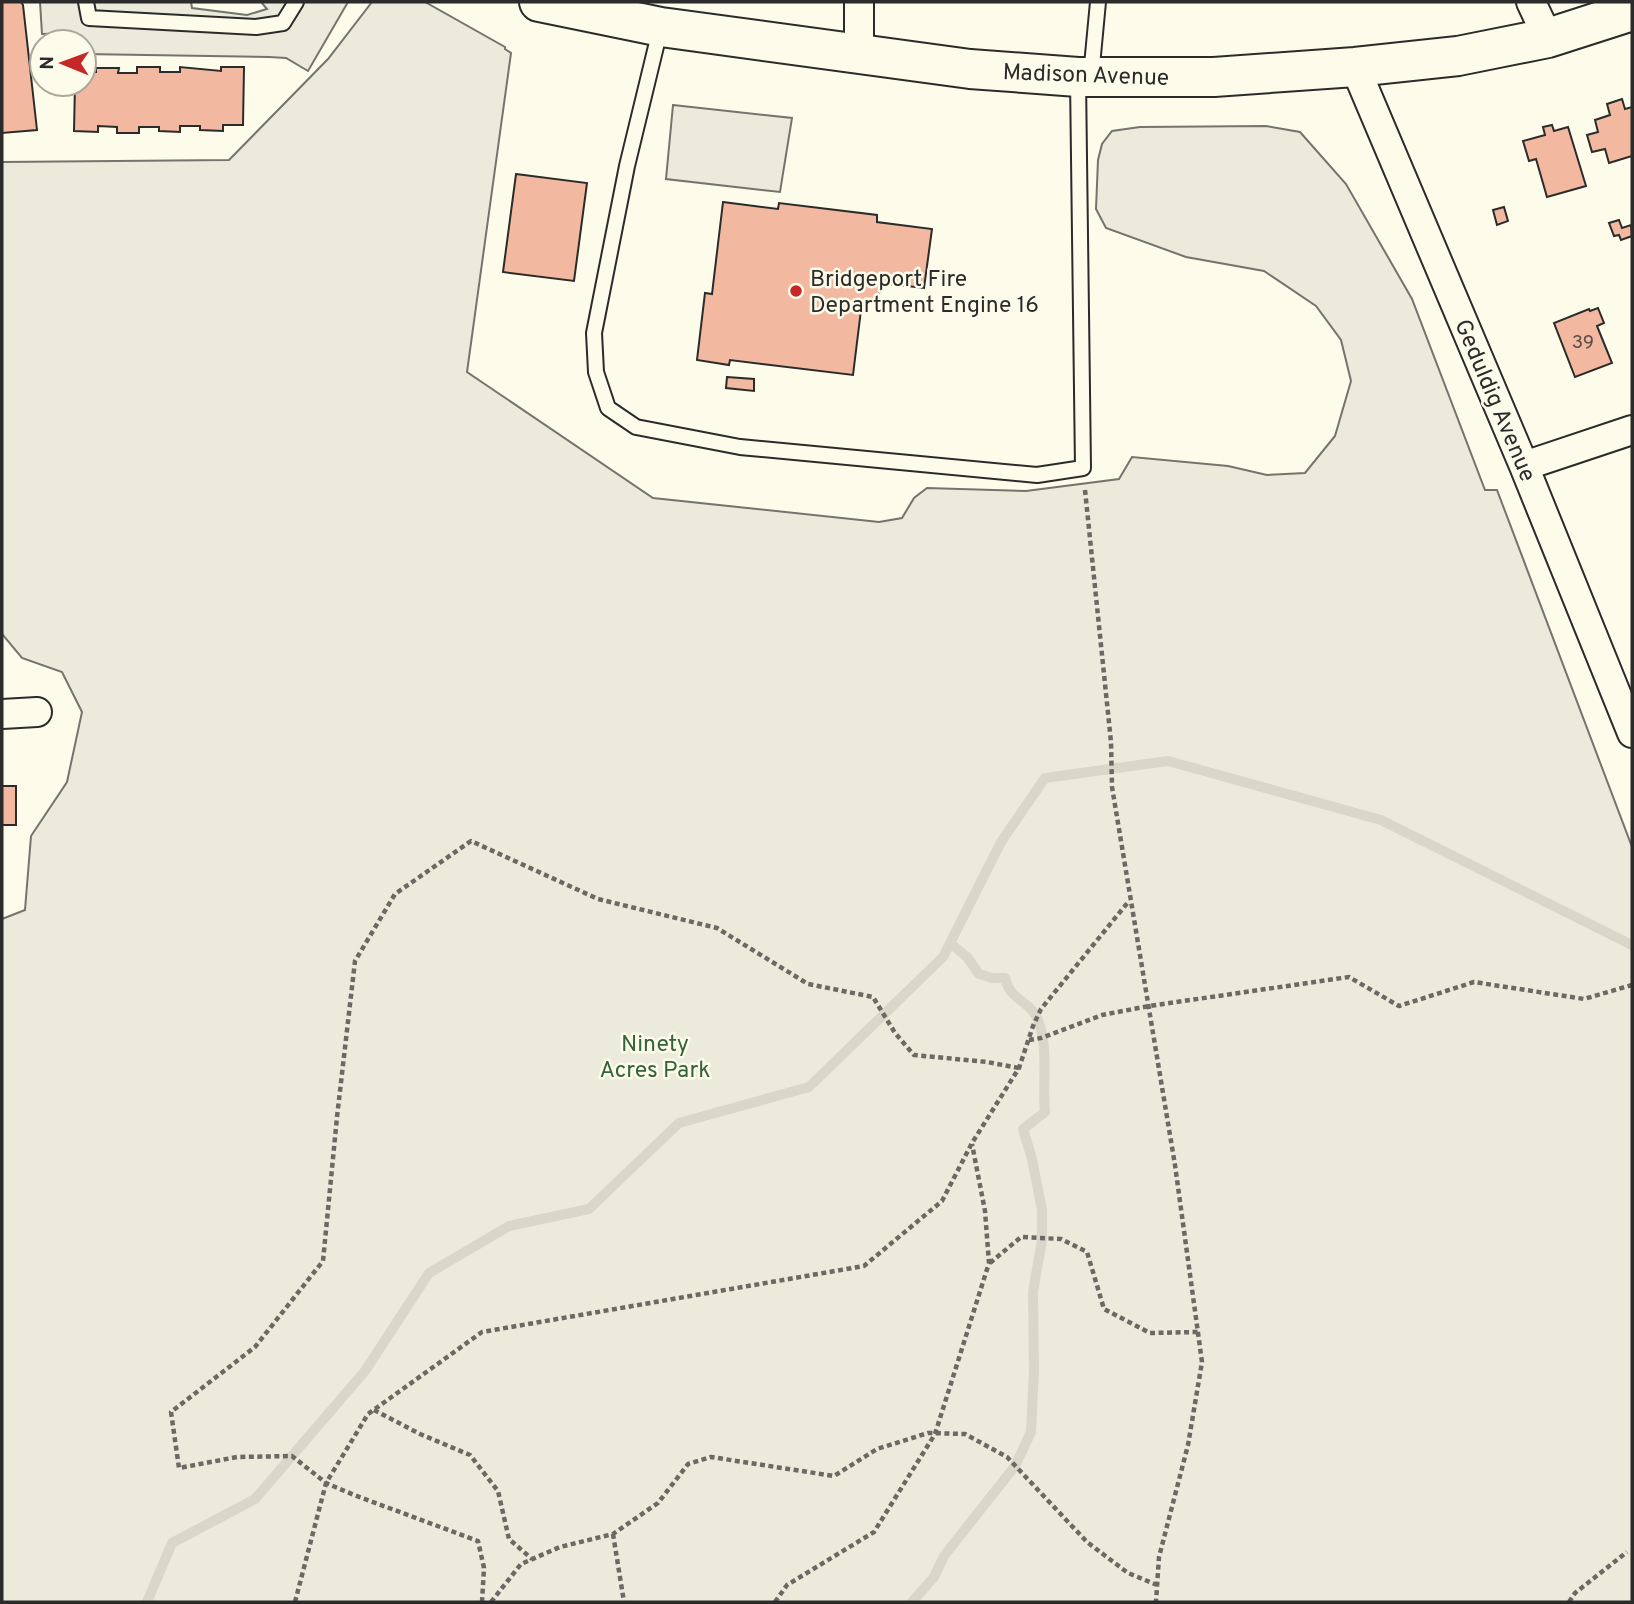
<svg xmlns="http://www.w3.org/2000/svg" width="1634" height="1604" viewBox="0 0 1634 1604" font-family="Overpass,sans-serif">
	<rect width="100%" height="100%" fill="#fdfbea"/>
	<path fill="#ecebdb" stroke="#74746e" stroke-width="2" d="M372,2H425L505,47V49L511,53L467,372L653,498L879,522L902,518L914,498L927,488L1026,491L1119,479L1132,457L1228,466L1267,475L1305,473L1335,436L1351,381L1341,340L1316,306L1264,271L1186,257L1106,228L1096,209L1098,160L1102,144L1112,131L1140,127L1266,126L1300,132L1346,184L1412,299L1485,490H1497L1632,847V1602H2V919L25,910L31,836L67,782L82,712L62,672L22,658L2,634V162L229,160L328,59Z"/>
	<path fill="#eceadb" stroke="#74746e" stroke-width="2" d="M40,2H191L192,8L247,15L267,9L261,2H348L308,71L286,58L269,57L84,54V42H70V33L42,34Z
		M673,105L792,118L780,192L666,179Z"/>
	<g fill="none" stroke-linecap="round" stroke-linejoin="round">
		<path stroke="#d8d7c9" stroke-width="10" d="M147,1602L172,1543L255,1499L365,1371L429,1273L509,1226L589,1209L679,1123L809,1087L943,957L1001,842L1045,778L1168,761L1381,820L1632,945
			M912,1602L934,1577L944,1556L1015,1466L1031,1432L1034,1370L1033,1292L1042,1240V1210L1032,1159L1023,1129L1045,1112C1042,1083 1049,1048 1038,1020C1030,1000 1010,1001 1005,978H992L979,974L967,957L950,943"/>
	</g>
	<path fill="#f2b8a0" stroke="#2b2b2b" stroke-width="2" d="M2,2H21L23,5L37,130L2,133Z
		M137,67H160V72H180V67L221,71V67H244L243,125H223V131L200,130V126H180V132L159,131V127H139V133H117V127L98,126V132L74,131L75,84H84V72H96V68H119L118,73H137Z
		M1622,99L1625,109L1632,107V156L1609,163L1605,149L1592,152L1587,135L1598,132L1595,120L1610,115L1607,104Z
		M1552,125L1554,131L1568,127L1586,186L1547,197L1536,159L1529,161L1523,141L1545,135L1543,127Z
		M516,174L587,183L574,281L503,272Z
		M723,202L778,209L779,203L877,215V222L932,229L924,288L880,283L878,301L866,300L865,310H861L853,375L730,360L729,365L697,360L705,293L712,294Z
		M1504,207L1508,221L1497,225L1493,210Z
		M1619,220L1622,228L1631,225L1632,236L1621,240L1619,235L1614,236L1609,223Z
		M1598,308L1604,323L1597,326L1612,363L1575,377L1554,323L1589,309L1590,311Z
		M727,377L754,379V391L726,388Z
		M2,786H16V825H2Z"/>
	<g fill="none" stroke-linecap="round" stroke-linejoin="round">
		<g stroke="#2b2b2b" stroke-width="18">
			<path id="lane" d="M86,2L89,18L256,27L283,23L296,2
				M660,30L627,166L594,333L596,372L608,408L636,427L740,447L1037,475L1083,468L1078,79
				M1091,76L1098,2"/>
		</g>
		<g stroke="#2b2b2b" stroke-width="32">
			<path id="street" d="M1531,2L1548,38
				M859,54V2
				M1355,67L1524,466L1632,733
				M1524,466L1632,430
				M2,714L37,712"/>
		</g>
		<g stroke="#2b2b2b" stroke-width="42">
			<path id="secondary" d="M539,2L661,27L970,69L1078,77H1214L1355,67L1458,56L1548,38L1632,11"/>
		</g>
		<path stroke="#6a6964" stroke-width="4.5" stroke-dasharray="5 3.5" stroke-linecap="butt" d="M1085,490L1111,742L1112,787L1175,1165L1202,1362L1188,1445L1159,1557L1156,1602
			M1029,1040L1041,1038L1102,1015L1149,1006L1349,977L1399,1006L1474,982L1584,999L1632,985
			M990,1263L1021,1237L1061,1239L1087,1252L1104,1309L1150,1333L1198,1332
			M374,1410L420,1434L470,1455L498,1491L509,1539L532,1559
			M613,1534L624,1602
			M295,1602L326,1483L368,1414L482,1332L864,1266L942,1201L972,1143L1019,1068L1033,1026L1041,1009L1129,901
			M482,1602L484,1568L478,1541L354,1495L326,1483L292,1456L237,1457L179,1468L171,1412L255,1347L323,1261L337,1117L355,961L395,894L471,841L598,899L717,928L808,984L873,997L895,1033L914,1055L987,1062L1019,1068
			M491,1602L521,1564L560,1547L613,1534L658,1503L688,1464L711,1457L834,1476L877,1449L928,1433L965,1434L1007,1457L1087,1542L1128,1573L1157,1585
			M775,1602L787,1585L874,1532L935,1434L989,1263L985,1211L972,1144
			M1569,1602L1575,1593L1627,1552"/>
		<use href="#lane" stroke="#fdfbea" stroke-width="14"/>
		<use href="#street" stroke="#fdfbea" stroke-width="28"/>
		<use href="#secondary" stroke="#fdfbea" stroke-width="38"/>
	</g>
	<circle fill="#c62828" stroke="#fdfbea" stroke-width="2.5" cx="796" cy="291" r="7"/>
	<g text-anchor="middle" stroke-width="5" stroke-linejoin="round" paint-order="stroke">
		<g font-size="19" fill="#5d4e48">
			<text x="1583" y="348">39</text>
		</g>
		<g font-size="23" fill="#2b2b2b" stroke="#fdfbea">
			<text transform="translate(1086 74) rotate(2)" y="8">Madison Avenue</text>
			<text transform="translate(1496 400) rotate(67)" y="8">Geduldig Avenue</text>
		</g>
		<g font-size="23" fill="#2b2b2b" stroke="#fdfbea" text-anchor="start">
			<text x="810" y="286">Bridgeport Fire<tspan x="810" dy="26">Department Engine 16</tspan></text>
		</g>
		<g font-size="23" fill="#34623c" stroke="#fdfbea">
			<text x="655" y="1051">Ninety<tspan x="655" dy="26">Acres Park</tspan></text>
		</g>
	</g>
	<rect width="1634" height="1604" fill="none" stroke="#2b2b2b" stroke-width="7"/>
	<g transform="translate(63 63) rotate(271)"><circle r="33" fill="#fdfbea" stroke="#a9a89e" stroke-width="2"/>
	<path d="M0-5L12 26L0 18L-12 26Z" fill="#c62828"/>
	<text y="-10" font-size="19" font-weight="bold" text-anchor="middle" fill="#2b2b2b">N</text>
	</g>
</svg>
